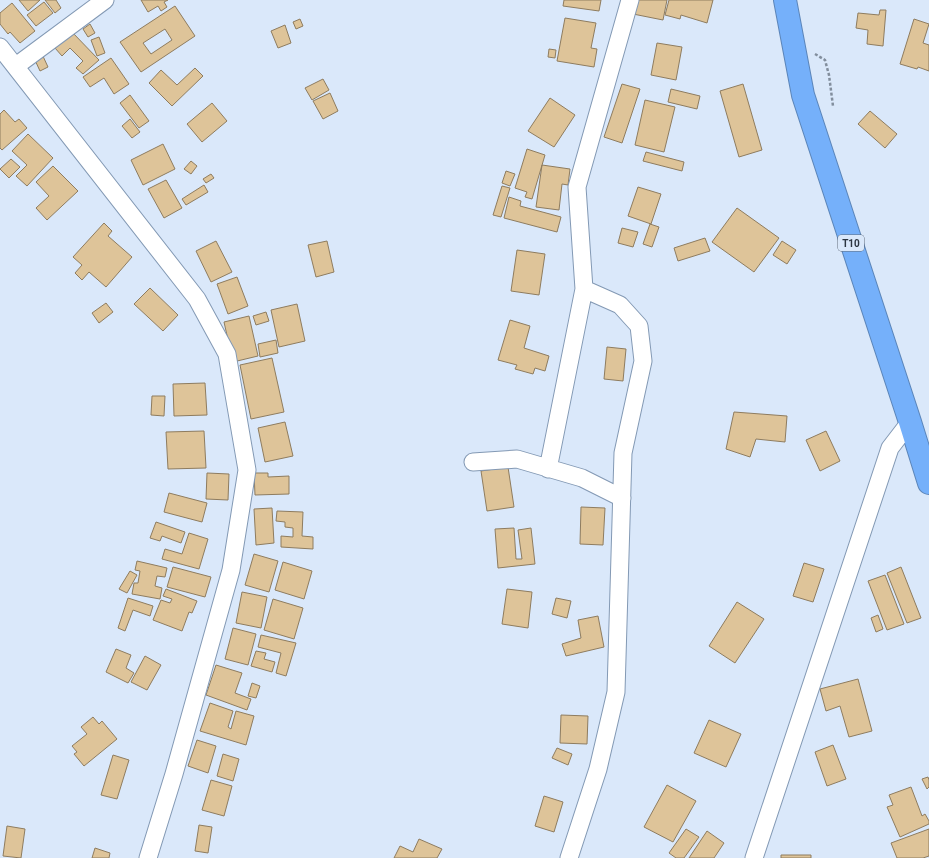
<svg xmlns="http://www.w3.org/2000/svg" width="929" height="858" viewBox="0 0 929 858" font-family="Roboto,sans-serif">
	<rect width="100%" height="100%" fill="#dae8fa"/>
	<path fill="#dec499" stroke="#8e7c5f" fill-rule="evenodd" d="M19,0H40L28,11Z
		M45,0H56L61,8L55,13Z
		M141,0H168L164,2L167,7L161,11L158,6L148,12Z
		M564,0H601L599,11L563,6Z
		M636,0H667L663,20L633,14Z
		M669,0H713L707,23L681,15L680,19L665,15Z
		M44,2L53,13L36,26L27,15Z
		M12,3L35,31L20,43L10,32L8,34L0,24V13Z
		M175,6L195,36L141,72L120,42ZM165,29L172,40L151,54L143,43Z
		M880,10H886L883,46L867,44L868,30L856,28L858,13L879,15Z
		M565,18L596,23L591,48L597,49L594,67L557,61Z
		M300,19L303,26L296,29L293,22Z
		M914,19L929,24L923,43L929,45V71L918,67L917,69L900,64Z
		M90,24L95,33L88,37L83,29Z
		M285,25L291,43L278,48L271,31Z
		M72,32L99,60L83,74L76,68L83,61L70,48L62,56L55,48Z
		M99,37L105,53L97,56L91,40Z
		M657,43L682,47L676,80L651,75Z
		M549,49L556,50L555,58L548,57Z
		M42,54L48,67L40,71L34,58Z
		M111,58L129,84L114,94L104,78L90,87L83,77Z
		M195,68L203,76L172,106L149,83L161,70L177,85Z
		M323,79L329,90L312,100L305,88Z
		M622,84L640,89L622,143L604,137Z
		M743,84L762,150L739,157L720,91Z
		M671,89L700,96L697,109L668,102Z
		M330,93L338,111L323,119L313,101Z
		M130,95L149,121L139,128L120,103Z
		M550,98L575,115L554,147L528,131Z
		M645,100L675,107L664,152L635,145Z
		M212,103L227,121L202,142L187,124Z
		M4,110L15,122L19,119L27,128L2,150L0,148V114Z
		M870,111L897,134L885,148L858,124Z
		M130,119L140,132L132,138L122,126Z
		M28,134L53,158L27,186L16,176L27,165L12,151Z
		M163,144L175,169L143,185L131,160Z
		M527,149L545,155L532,199L525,197L527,192L515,188Z
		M646,152L684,162L682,171L643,161Z
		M11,159L20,167L9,178L0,169Z
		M191,161L197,166L191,174L184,169Z
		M542,165L570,169L568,185L562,184L559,210L536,207Z
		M53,166L78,191L47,220L36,208L49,196L36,182Z
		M506,171L515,174L510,186L502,183Z
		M211,174L214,178L206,183L203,179Z
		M166,180L182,208L164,218L148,189Z
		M204,185L208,192L186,205L182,199Z
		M502,186L510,188L501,217L493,215Z
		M638,187L661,194L651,224L628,216Z
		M509,197L521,201L520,206L561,217L557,232L504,218Z
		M737,208L779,238L754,272L712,242Z
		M104,223L112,231L108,236L132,257L106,287L89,272L82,280L75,273L82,265L73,257Z
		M650,224L659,227L652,247L643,244Z
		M622,228L638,232L633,247L618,243Z
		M705,238L710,251L678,261L674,248Z
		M216,241L232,272L211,282L196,251Z
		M327,241L334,272L316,277L308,245Z
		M782,241L796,250L787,264L773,255Z
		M517,250L545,254L539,295L511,291Z
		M237,277L248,306L228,314L217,284Z
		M150,288L178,315L163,331L134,304Z
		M106,303L113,312L99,323L92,313Z
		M297,304L305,341L279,347L271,310Z
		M266,312L269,321L256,325L253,316Z
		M249,316L258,356L233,362L224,322Z
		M510,320L530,326L524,348L549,356L545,371L535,368L533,374L515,369L517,365L498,360Z
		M276,340L278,353L260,357L258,344Z
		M607,347L626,349L623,381L604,379Z
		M272,358L284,412L251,419L240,365Z
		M205,383L207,415L174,416L173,384Z
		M152,396H165L164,416L151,415Z
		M734,412L787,416L785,442L756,439L750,457L726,449Z
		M285,422L293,456L265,462L258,428Z
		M204,431L206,468L168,469L166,432Z
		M826,431L840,461L820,471L806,440Z
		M508,467L514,507L487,511L481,471Z
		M207,473L229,474L228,500L206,499Z
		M254,473H268V477L289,476V494L255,495Z
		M169,493L207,503L202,522L164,512Z
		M581,507L605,508L603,545L580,544Z
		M272,508L274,543L256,545L254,509Z
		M277,511L303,512L302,536L313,537V549L281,547V536L293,537V528L285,527V522L276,521Z
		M156,522L185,532L181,543L162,536L160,541L150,538Z
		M514,528L516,559H522L518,530L531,528L535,564L498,568L495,529Z
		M189,533L208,539L199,569L162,559L165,549L182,554Z
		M254,554L278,561L269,592L245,585Z
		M137,561L167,568L165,577L157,576L155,586L162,588L160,599L132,594L134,583H138L140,571L135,570Z
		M283,562L312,571L304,599L275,590Z
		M804,563L824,569L813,602L793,596Z
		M173,567L211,577L205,597L167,587Z
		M901,567L921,618L907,623L887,573Z
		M130,571L137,575L127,593L119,589Z
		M885,575L904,624L887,630L868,581Z
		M166,589L197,601L192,613L189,612L182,631L153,620L161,600L170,603L172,599L163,596Z
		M507,589L532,592L528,628L502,624Z
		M242,592L267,597L261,628L236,623Z
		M128,598L153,606L150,616L133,610L125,631L118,628Z
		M556,598L571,601L567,618L552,614Z
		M273,599L303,608L294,639L264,630Z
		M737,602L764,619L735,663L709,646Z
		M878,615L883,629L876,632L871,618Z
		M598,616L604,647L566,656L562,644L581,638L578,620Z
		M233,628L256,634L248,665L225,659Z
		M261,635L296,643L286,676L276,673L281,653L258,647Z
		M116,649L131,655L126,668L134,673L128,683L106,672Z
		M256,651L266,653L264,659L275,662L272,672L251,666Z
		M145,656L161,665L147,690L131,682Z
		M216,665L242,673L235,693L251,699L247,710L206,695Z
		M858,679L872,731L849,737L840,706L826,711L820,689Z
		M252,683L260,686L256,698L248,696Z
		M210,703L233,711L228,727L231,729L236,711L254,716L246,745L200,731Z
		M561,715L588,716L587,744L560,743Z
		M93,717L99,724L102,721L117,739L84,766L74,754L77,752L72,746L87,734L81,727Z
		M709,720L741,734L726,767L694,753Z
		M197,740L216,746L208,773L188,766Z
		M833,745L846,779L827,786L815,752Z
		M557,748L572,754L568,765L552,758Z
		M223,754L239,759L233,781L217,776Z
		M113,755L129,760L117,799L101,795Z
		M928,777L929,780V787L927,789L922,779Z
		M211,780L232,786L224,816L202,810Z
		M667,785L696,801L673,842L644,827Z
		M911,787L922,816L925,814L929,821V824L900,837L887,807L893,805L889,795Z
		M544,796L563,802L554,832L535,826Z
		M199,825L212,827L208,853L195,851Z
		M7,826L25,829L21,858L3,856Z
		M686,829L699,837L684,858H676L669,853Z
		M929,829V856L923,858H897L891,843Z
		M707,831L724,843L714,858H689Z
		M419,839L442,849L437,858H394L400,846L413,852Z
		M95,848L110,853L109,858H92Z
		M781,855H811V858H781Z"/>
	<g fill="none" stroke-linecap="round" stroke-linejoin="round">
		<g stroke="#8399b4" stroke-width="19">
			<path id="street" d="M0,47L197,299L227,354L247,470L231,570L174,774L148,858
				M16,66L105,0
				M473,462L517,459L582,478L622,498
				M548,469L584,289L577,187L630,0
				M569,858L598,769L616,692L623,453L643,361L639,326L620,305L584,289
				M754,858L890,448L910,422"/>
		</g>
		<g stroke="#5b85b9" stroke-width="24">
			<path id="highway" d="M785,0L803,95L910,422L929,483"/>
		</g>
		<path stroke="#828e9d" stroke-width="2.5" stroke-dasharray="3 2" stroke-linecap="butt" d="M815,54L825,60L829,75L833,106"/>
		<use href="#street" stroke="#fff" stroke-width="17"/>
		<use href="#highway" stroke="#75b0fa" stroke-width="22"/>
	</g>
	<g text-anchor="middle" stroke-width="3" stroke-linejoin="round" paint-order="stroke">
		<rect fill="#dae8fa" stroke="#606b78" stroke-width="1" x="838" y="235" width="26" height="16" rx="3"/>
		<g font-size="10" font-weight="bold" fill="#2c3541">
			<text x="851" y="247">T10</text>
		</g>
	</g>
</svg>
